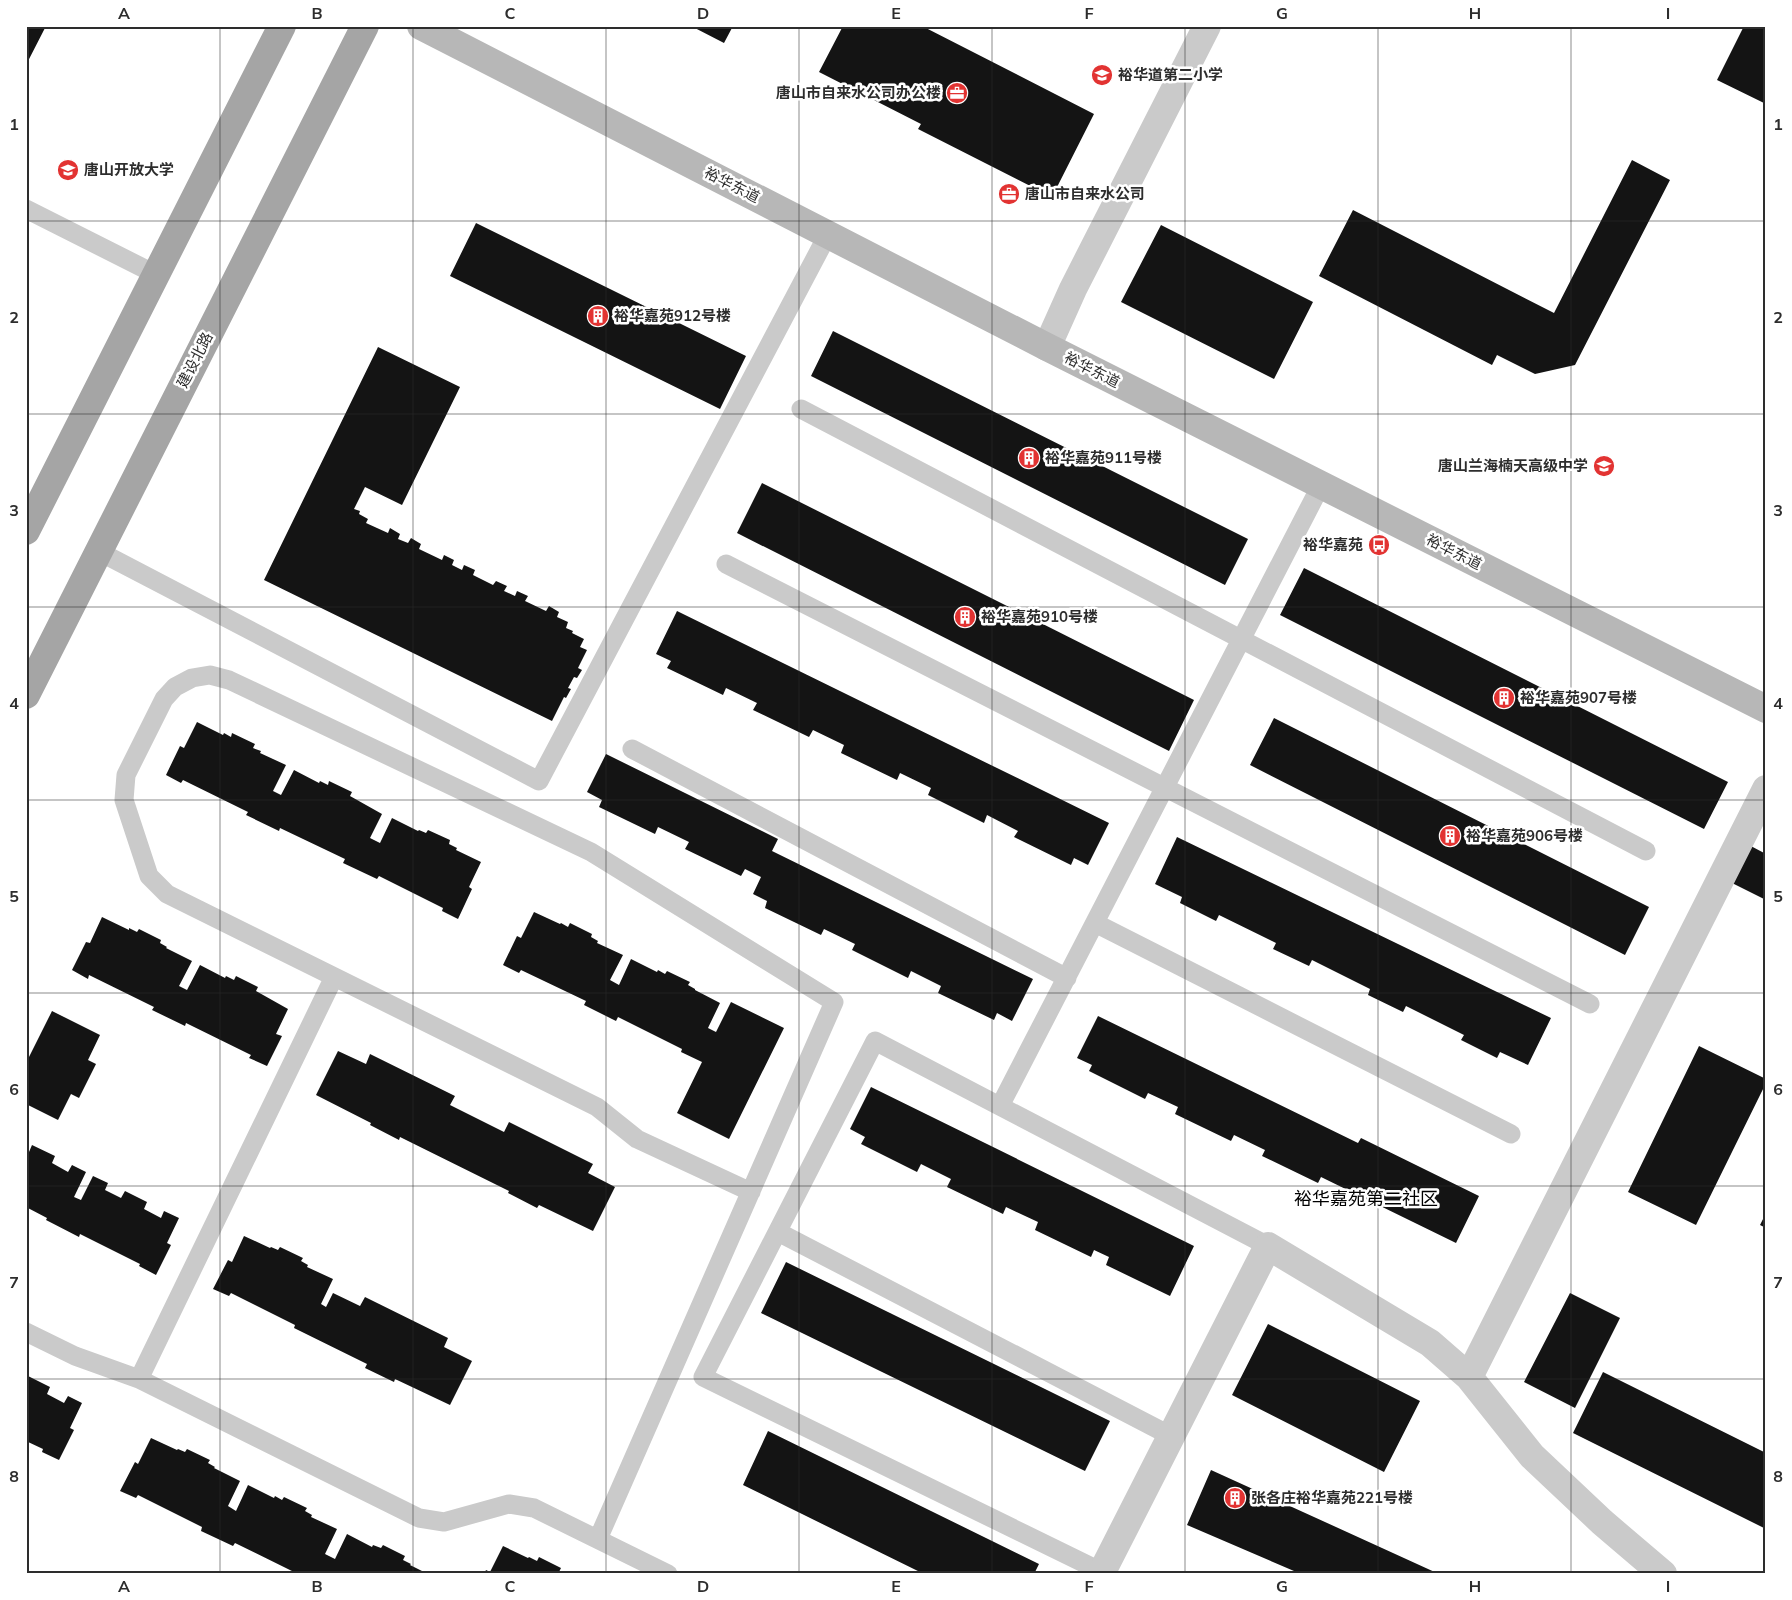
<svg xmlns="http://www.w3.org/2000/svg" width="1792" height="1600" viewBox="0 0 1792 1600" font-family="Mulish,'Noto Sans SC',sans-serif">
	<rect width="100%" height="100%" fill="#fff"/>
	<path fill="#141414" d="M26,26H46L26,65Z
		M691,26H733L724,43Z
		M843,26H922L1094,114L1052,197L918,129L921,124L819,72Z
		M1744,26H1766V104L1717,80Z
		M1632,160L1670,180L1575,365L1535,374L1497,355L1492,365L1319,276L1353,210L1554,313Z
		M476,223L746,356L720,409L450,276Z
		M1161,225L1313,302L1274,379L1121,302Z
		M833,331L1248,539L1225,585L811,376Z
		M378,347L460,387L402,505L365,487L354,509L360,511L359,514L368,519L366,523L388,533L390,528L400,534L398,539L408,543L411,538L421,544L419,549L442,560L444,555L454,560L452,565L462,570L464,565L475,570L473,575L493,585L496,581L507,586L504,591L515,596L517,591L528,596L525,601L546,611L549,606L559,612L557,617L568,622L566,628L573,631L572,633L584,639L580,647L587,650L578,668L582,670L577,678L574,677L568,688L571,689L566,698L564,697L552,721L264,580Z
		M762,483L1194,700L1169,751L737,533Z
		M1304,568L1728,782L1704,829L1280,615Z
		M677,611L1109,823L1088,865L1074,858L1071,865L1014,837L1018,831L987,815L984,823L928,795L931,788L900,773L897,780L841,753L844,745L813,730L809,737L753,710L757,703L726,688L723,695L667,668L671,661L656,654Z
		M1274,718L1649,907L1625,955L1250,765Z
		M197,722L223,735L224,733L231,737L232,733L255,744L253,748L261,751L260,753L286,765L273,791L281,795L294,770L319,783L320,781L328,785L329,781L352,792L350,796L382,814L370,838L380,843L392,818L418,831L419,830L426,833L428,830L450,840L449,844L457,848L456,850L481,862L469,887L472,889L458,919L442,911L443,908L379,876L377,879L343,863L345,859L280,828L279,831L246,815L248,812L183,780L181,783L166,775L180,746L184,748Z
		M606,754L778,839L772,851L1033,979L1012,1021L997,1013L994,1020L938,993L941,986L911,971L908,978L852,950L855,944L824,929L821,935L765,908L767,901L753,894L761,877L745,869L741,876L685,849L689,842L658,827L655,834L599,807L602,800L587,792Z
		M1177,837L1551,1018L1528,1065L1500,1052L1497,1058L1461,1040L1464,1035L1406,1006L1403,1012L1368,995L1370,989L1312,960L1309,966L1273,949L1276,943L1219,915L1216,921L1180,903L1182,897L1155,884Z
		M1747,844L1766,854V900L1728,881Z
		M534,912L560,924L561,923L568,927L570,923L592,934L591,937L598,941L597,943L623,955L610,980L619,985L631,959L657,972L658,970L665,974L667,971L690,982L688,985L695,989V990L720,1003L708,1028L716,1032L731,1002L784,1028L729,1139L677,1113L702,1062L681,1052L682,1049L618,1017L616,1021L584,1005L586,1001L521,970L519,973L503,965L517,936L521,938Z
		M102,917L129,930V928L137,932L139,929L161,940L160,943L167,947L166,948L192,961L179,986L187,990L200,965L225,978L226,976L234,980L236,976L258,987L256,991L288,1009L276,1034L282,1036L267,1066L249,1058L251,1055L186,1023L185,1026L152,1010L154,1007L89,975L88,979L72,970L86,942L90,943Z
		M52,1011L100,1035L88,1060L96,1064L79,1098L71,1094L58,1120L26,1104V1063Z
		M1098,1016L1358,1143L1361,1138L1479,1196L1456,1243L1321,1177L1318,1183L1262,1156L1265,1150L1234,1135L1231,1141L1175,1114L1178,1107L1148,1093L1145,1099L1089,1071L1092,1065L1077,1058Z
		M1699,1046L1766,1079V1083L1696,1225L1628,1192Z
		M338,1051L366,1064L370,1054L455,1096L450,1105L504,1132L509,1122L593,1164L588,1173L615,1187L593,1231L539,1205L537,1208L508,1193L509,1191L400,1137L399,1140L370,1125L371,1123L316,1095Z
		M871,1087L1194,1246L1170,1296L1106,1265L1109,1257L1094,1250L1091,1257L1035,1230L1038,1222L1006,1207L1003,1214L947,1187L951,1179L921,1164L917,1172L861,1144L865,1137L850,1129Z
		M32,1145L55,1156L52,1163L68,1172L72,1165L86,1172L74,1197L81,1200L93,1176L108,1183L105,1190L121,1198L125,1191L147,1202L144,1209L161,1218L164,1211L179,1218L167,1243L171,1245L156,1275L139,1266L140,1264L80,1234L79,1237L46,1220L47,1218L26,1207V1151L29,1152Z
		M1766,1213V1228L1760,1225Z
		M244,1236L270,1248L271,1247L278,1250L280,1247L303,1258L301,1261L308,1265L307,1267L333,1279L321,1304L326,1307L333,1293L360,1306L365,1297L448,1338L444,1347L472,1361L450,1405L395,1379L394,1382L365,1368L367,1364L294,1328L295,1325L231,1293L229,1296L213,1289L228,1260L232,1262Z
		M786,1262L1110,1421L1085,1471L761,1313Z
		M1570,1293L1620,1318L1575,1408L1524,1382Z
		M1268,1324L1420,1401L1384,1472L1232,1395Z
		M1603,1372L1766,1453V1529L1573,1433Z
		M28,1376L50,1387L47,1394L64,1403L68,1396L82,1403L70,1428L74,1430L59,1460L42,1452L43,1449L26,1441V1380Z
		M768,1431L1039,1564L1034,1574H924L743,1485Z
		M151,1438L177,1450L178,1449L185,1452L187,1449L210,1460L208,1463L215,1467L214,1468L240,1481L228,1506L236,1511L248,1485L274,1498L275,1496L282,1500L284,1497L307,1508L305,1511L312,1515L311,1517L337,1529L325,1554L335,1559L347,1534L372,1547L373,1545L381,1548L383,1545L405,1556L403,1560L411,1564L410,1565L428,1574H298L235,1543L233,1546L201,1531L202,1527L138,1495L136,1498L120,1491L135,1462L138,1464Z
		M1211,1470L1439,1574H1301L1187,1525Z
		M503,1546L528,1558L529,1557L537,1561L539,1557L561,1568L559,1572L564,1574H484L486,1570L490,1572Z"/>
	<g fill="none" stroke-linecap="round" stroke-linejoin="round">
		<path stroke="#cacaca" stroke-width="19" d="M26,209L157,275
			M801,409L1646,851
			M98,551L539,781L828,234
			M726,564L1590,1004
			M632,749L1067,978
			M1095,923L1511,1134
			M1000,1106L1321,485
			M778,1232L1171,1436
			M26,1332L75,1356L139,1379L419,1518L444,1522L509,1504L534,1508L668,1574
			M139,1379L334,977
			M598,1539L834,1002L591,852L229,680L210,675L192,678L175,687L164,699L126,775L124,800L149,876L167,894L597,1107L637,1139L751,1192
			M1102,1572L703,1377L875,1041L1268,1246"/>
		<path stroke="#cacaca" stroke-width="28" d="M1047,347L1073,289L1207,26
			M1469,1377L1766,789
			M1101,1574L1268,1246L1430,1343L1469,1377L1532,1456L1602,1522L1663,1574"/>
		<path stroke="#b7b7b7" stroke-width="28" d="M421,26L1047,347L1766,709"/>
		<path stroke="#a5a5a5" stroke-width="28" d="M26,531L282,26
			M26,695L365,26"/>
	</g>
	<path fill="none" stroke="#2d2d2d" stroke-width="1" stroke-opacity="0.55" d="M220,26V1574M413,26V1574M606,26V1574M799,26V1574M992,26V1574M1185,26V1574M1378,26V1574M1571,26V1574M26,221H1766M26,414H1766M26,607H1766M26,800H1766M26,993H1766M26,1186H1766M26,1379H1766"/>
	<defs>
		<g id="school-disc" transform="scale(1.125)"><circle r="9.5" fill="#e23332" stroke="#fff"/><path d="M0-5L7-2L0 1L-7-2ZM-4 1L0 2.5L4 1V4Q0 6-4 4Z" fill="#fff"/></g>
		<g id="office-disc" transform="scale(1.125)"><circle r="9.5" fill="#e23332" stroke="#fff"/><path d="M-6-3h4V-5.5h4V-3h4V5H-6ZM-1-4.5V-3h2v-1.5ZM-6 0V1H6V0Z" fill="#fff"/></g>
		<g id="university-disc" transform="scale(1.125)"><circle r="9.5" fill="#e23332" stroke="#fff"/><path d="M0-5L7-2L0 1L-7-2ZM-4 1L0 2.5L4 1V4Q0 6-4 4Z" fill="#fff"/></g>
		<g id="building-disc" transform="scale(1.125)"><circle r="9.5" fill="#e23332" stroke="#fff"/><path d="M-4-6H4V6H1V3H-1V6H-4ZM-2.5-4.3h1.7v1.8h-1.7ZM.8-4.3h1.7v1.8H.8ZM-2.5-1h1.7V.8h-1.7ZM.8-1h1.7V.8H.8Z" fill="#fff"/></g>
		<g id="bus-disc" transform="scale(1.125)"><circle r="9.5" fill="#e23332" stroke="#fff"/><path d="M-5-6H5V4H4V6H2V4H-2V6H-4V4H-5ZM-3.5-4V0h7V-4ZM-3.5 1.2v1.5H-2V1.2ZM2 1.2v1.5H3.5V1.2Z" fill="#fff"/></g>
	</defs>
	<g fill-rule="evenodd">
		<use href="#school-disc" x="1102" y="75"/>
		<use href="#office-disc" x="957" y="93"/>
		<use href="#university-disc" x="68" y="170"/>
		<use href="#office-disc" x="1009" y="194"/>
		<use href="#building-disc" x="598" y="316"/>
		<use href="#building-disc" x="1029" y="458"/>
		<use href="#school-disc" x="1604" y="466"/>
		<use href="#bus-disc" x="1379" y="545"/>
		<use href="#building-disc" x="965" y="617"/>
		<use href="#building-disc" x="1504" y="698"/>
		<use href="#building-disc" x="1450" y="836"/>
		<use href="#building-disc" x="1235" y="1498"/>
	</g>
	<g text-anchor="middle" stroke-width="5" stroke-linejoin="round" paint-order="stroke">
		<g font-size="15" font-weight="bold" fill="#2d2d2d" stroke="#fff" text-anchor="start">
			<text x="1118" y="80">裕华道第二小学</text>
			<text x="941" y="98" text-anchor="end">唐山市自来水公司办公楼</text>
			<text x="84" y="175">唐山开放大学</text>
			<text x="1025" y="199">唐山市自来水公司</text>
			<text x="614" y="321">裕华嘉苑912号楼</text>
			<text x="1045" y="463">裕华嘉苑911号楼</text>
			<text x="1588" y="471" text-anchor="end">唐山兰海楠天高级中学</text>
			<text x="1363" y="550" text-anchor="end">裕华嘉苑</text>
			<text x="981" y="622">裕华嘉苑910号楼</text>
			<text x="1520" y="703">裕华嘉苑907号楼</text>
			<text x="1466" y="841">裕华嘉苑906号楼</text>
			<text x="1251" y="1503">张各庄裕华嘉苑221号楼</text>
		</g>
		<g font-size="15" fill="#2d2d2d" stroke="#fff">
			<text transform="translate(732 185) rotate(27)" y="5">裕华东道</text>
			<text transform="translate(195 360) rotate(-63)" y="5">建设北路</text>
			<text transform="translate(1092 370) rotate(27)" y="5">裕华东道</text>
			<text transform="translate(1454 552) rotate(27)" y="5">裕华东道</text>
		</g>
		<g font-size="18" fill="#000" stroke="#fff">
			<text x="1366" y="1205">裕华嘉苑第二社区</text>
		</g>
	</g>
	<rect width="1792" height="1600" fill="none" stroke="#ffffff" stroke-width="55"/>
	<rect x="28" y="28" width="1736" height="1544" fill="none" stroke="#2d2d2d" stroke-width="2"/>
	<g font-size="16" text-anchor="middle" font-weight="bold" fill="#2d2d2d">
		<text x="124" y="19">A</text>
		<text x="317" y="19">B</text>
		<text x="510" y="19">C</text>
		<text x="703" y="19">D</text>
		<text x="896" y="19">E</text>
		<text x="1089" y="19">F</text>
		<text x="1282" y="19">G</text>
		<text x="1475" y="19">H</text>
		<text x="1668" y="19">I</text>
		<text x="14" y="130">1</text>
		<text x="1778" y="130">1</text>
		<text x="14" y="323">2</text>
		<text x="1778" y="323">2</text>
		<text x="14" y="516">3</text>
		<text x="1778" y="516">3</text>
		<text x="14" y="709">4</text>
		<text x="1778" y="709">4</text>
		<text x="14" y="902">5</text>
		<text x="1778" y="902">5</text>
		<text x="14" y="1095">6</text>
		<text x="1778" y="1095">6</text>
		<text x="14" y="1288">7</text>
		<text x="1778" y="1288">7</text>
		<text x="14" y="1482">8</text>
		<text x="1778" y="1482">8</text>
		<text x="124" y="1592">A</text>
		<text x="317" y="1592">B</text>
		<text x="510" y="1592">C</text>
		<text x="703" y="1592">D</text>
		<text x="896" y="1592">E</text>
		<text x="1089" y="1592">F</text>
		<text x="1282" y="1592">G</text>
		<text x="1475" y="1592">H</text>
		<text x="1668" y="1592">I</text>
	</g>
</svg>
